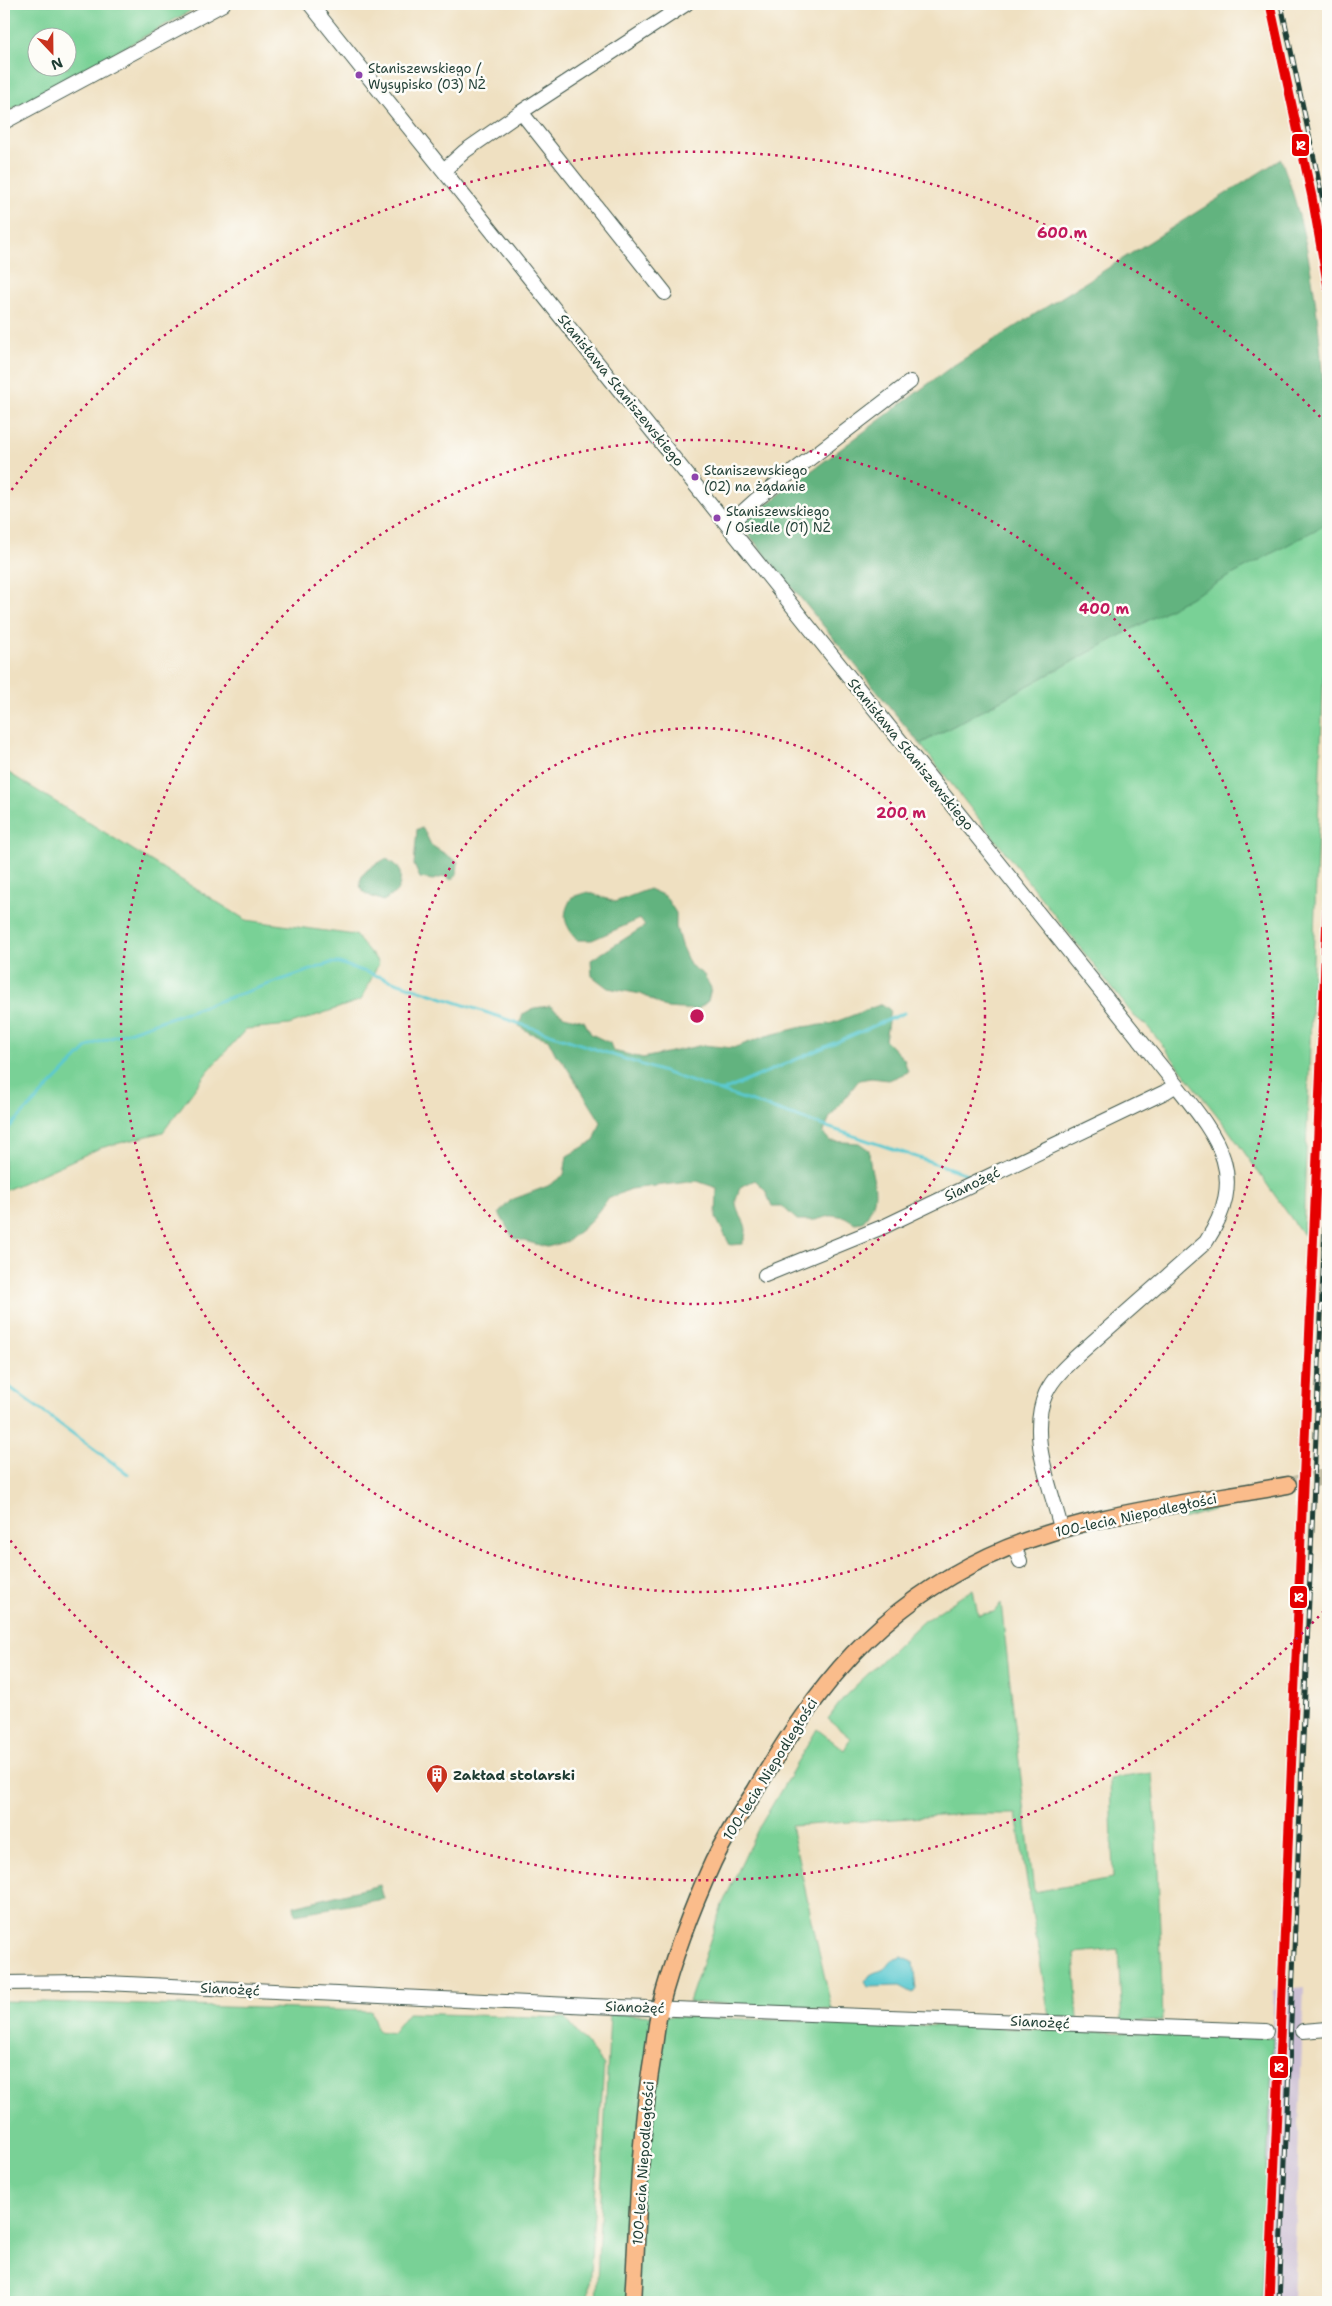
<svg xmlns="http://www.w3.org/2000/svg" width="1332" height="2306" viewBox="0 0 1332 2306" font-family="'Shantell Sans',sans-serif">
	<rect width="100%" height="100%" fill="#fdfcf7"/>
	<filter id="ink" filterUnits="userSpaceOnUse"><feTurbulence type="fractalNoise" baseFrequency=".02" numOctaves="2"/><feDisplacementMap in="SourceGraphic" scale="10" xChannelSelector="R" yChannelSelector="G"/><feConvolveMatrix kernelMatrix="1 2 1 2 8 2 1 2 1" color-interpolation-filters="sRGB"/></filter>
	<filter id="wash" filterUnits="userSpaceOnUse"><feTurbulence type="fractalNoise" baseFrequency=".0096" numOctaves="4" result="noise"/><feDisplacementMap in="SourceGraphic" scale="20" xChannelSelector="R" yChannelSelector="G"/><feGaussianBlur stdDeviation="1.12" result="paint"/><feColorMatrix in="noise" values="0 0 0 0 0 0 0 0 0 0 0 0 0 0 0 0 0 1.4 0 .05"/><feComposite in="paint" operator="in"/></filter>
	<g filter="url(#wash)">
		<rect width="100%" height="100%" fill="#efe0c1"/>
		<path fill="#ccbfd4" d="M1304,1987L1293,2302H1258L1274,1990Z"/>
		<path fill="#79d196" stroke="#4c8765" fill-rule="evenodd" d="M4,4H203L4,114ZM38,38H68V68H38Z
			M1328,522V554L1303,1235L1227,1128L1148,1027L1134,1016L920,744Z
			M4,770L246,920L355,935L379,963L361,1000L289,1025L246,1029L208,1071L163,1132L100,1148L4,1191Z
			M1248,1499L1183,1519L1177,1520L1176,1516L1191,1508Z
			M973,1589L978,1615L994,1612L1001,1603L1034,1892L1113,1878L1110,1779L1152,1773L1157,1839L1163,2021L1122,2022L1118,1949L1074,1953L1078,2019L1049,2016L1016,1814H968L791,1826L832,2010L689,2002L722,1905L757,1831L817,1729L844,1750L851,1738L828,1719L844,1697L921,1623Z
			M4,2001L371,2011L378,2031L392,2033L408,2013L565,2018L604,2065L588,2302H4Z
			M610,2014L1273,2038L1261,2302H596Z"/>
		<path fill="#62b37f" stroke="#40785a" d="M1281,159C1325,273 1324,402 1328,523L920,744L740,524L951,367Z
			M423,828L431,845L458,862L457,875L451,880L446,876L433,880L420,878L414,865L417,829Z
			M387,859L400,869C401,888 400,891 383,901C377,898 366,896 362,890C353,875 377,862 387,859Z
			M649,889L665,896L676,913V927L681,945L690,965L704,975L711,988L708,1001L697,1010L667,1008L641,994L608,988L592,976L591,960L645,926L640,919L592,940H577C564,923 561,916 572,897L588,892L615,902Z
			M882,1004L890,1010L885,1040L904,1059L908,1072L889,1080L871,1078L859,1080L830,1117L823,1133L830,1141L859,1143L869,1150C870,1182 885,1192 863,1222L855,1223L845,1217L834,1215L815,1220H797L782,1206H772L765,1190L755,1180L740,1187C739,1192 735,1199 736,1203C738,1219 753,1224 742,1244L730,1245L716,1218L717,1188L697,1181L630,1189L608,1199L588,1224L566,1242L547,1247L513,1238L499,1213L511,1200L548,1186L564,1175L567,1156L594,1141L601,1122L564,1063L556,1055L548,1039L530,1033L519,1026L523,1014L534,1008L550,1006L564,1016L584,1021L591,1034L610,1043L613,1051L643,1058L703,1045L733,1048L766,1036L802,1027L830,1024Z
			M380,1885L384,1899L295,1914L294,1906Z"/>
		<path fill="#5cc9d0" stroke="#3e8382" d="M902,1957L913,1962L916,1989L913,1993L900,1986L868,1987L865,1982L870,1975C881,1968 884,1974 892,1960Z"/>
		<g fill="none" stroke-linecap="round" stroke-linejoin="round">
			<path stroke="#5cc9d0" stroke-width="3" d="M723,1091L904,1013
				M4,1133L88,1047L96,1043L331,963H339L973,1176
				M4,1383L128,1474"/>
		</g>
	</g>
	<g filter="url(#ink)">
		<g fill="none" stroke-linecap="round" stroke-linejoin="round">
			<path stroke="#c5bfa5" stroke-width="16" stroke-dasharray="16 8" stroke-linecap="butt" d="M1288,1485L1328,1476"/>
			<g stroke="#3e5549" stroke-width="16">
				<path id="minor" d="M310,4L1176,1085C1219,1139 1249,1175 1206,1242L1078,1355C1066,1366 1053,1378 1046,1393C1027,1435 1051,1487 1061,1528
					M521,112L665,293
					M4,122L223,4
					M444,170L465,151L521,112L686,4
					M728,525L757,499L910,382
					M765,1275L885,1226L1165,1092L1176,1085
					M1014,1546L1020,1561
					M4,1983L85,1982L592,2006L1266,2031
					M1303,2031L1328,2029"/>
			</g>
			<g stroke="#3e5549" stroke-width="19">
				<path id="major" d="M633,2302C638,2219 639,2136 653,2054C655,2039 657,2022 660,2007C673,1958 692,1908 713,1862C725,1837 740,1814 755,1791C817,1686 876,1609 989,1556C1079,1514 1191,1503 1288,1485"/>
			</g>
			<use href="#minor" stroke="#fff" stroke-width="14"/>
			<use href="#major" stroke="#fabc8b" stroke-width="16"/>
			<g stroke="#1f3d34" stroke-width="5">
				<path id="rail" d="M1281,4L1328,224
					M1279,2302L1328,1154"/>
			</g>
			<use href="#rail" stroke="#fdfcf7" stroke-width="3" stroke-dasharray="9" stroke-linecap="butt"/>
			<g stroke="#fdfcf7" stroke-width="12">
				<path id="rail-1" d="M1270,4L1312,197L1328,287
					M1269,2302L1328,892"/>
			</g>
			<use href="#rail-1" stroke="#e50000" stroke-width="9"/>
		</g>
	</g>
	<g fill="none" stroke="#c2185b" stroke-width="2.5" stroke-dasharray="2.5 5">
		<circle cx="697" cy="1016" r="288"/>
		<circle cx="697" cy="1016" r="576"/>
		<path d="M1324 1611A864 864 0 0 1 7 1536M7 496A864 864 0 0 1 1324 421"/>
	</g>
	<defs>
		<g id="building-pin" transform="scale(1.125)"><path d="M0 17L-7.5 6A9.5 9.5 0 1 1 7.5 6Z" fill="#c8321e" stroke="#fdfcf7"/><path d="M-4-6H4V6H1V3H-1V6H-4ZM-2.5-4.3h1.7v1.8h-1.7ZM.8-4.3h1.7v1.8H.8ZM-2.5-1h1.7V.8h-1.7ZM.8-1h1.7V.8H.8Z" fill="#fff"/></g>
	</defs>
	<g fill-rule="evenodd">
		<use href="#building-pin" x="437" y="1775"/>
	</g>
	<g fill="#8e44ad" stroke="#fdfcf7" stroke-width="2">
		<circle cx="359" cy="75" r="4.5"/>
		<circle cx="695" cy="477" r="4.5"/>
		<circle cx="717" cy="518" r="4.5"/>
	</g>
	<g text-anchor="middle" stroke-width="5" stroke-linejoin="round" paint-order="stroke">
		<g font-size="13" fill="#1f3d34" stroke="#fdfcf7" text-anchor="start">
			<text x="368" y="73">Staniszewskiego /<tspan x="368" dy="16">Wysypisko (03) NŻ</tspan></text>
			<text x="704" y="475">Staniszewskiego<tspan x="704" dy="16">(02) na żądanie</tspan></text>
			<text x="726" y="516">Staniszewskiego<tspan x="726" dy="16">/ Osiedle (01) NŻ</tspan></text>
		</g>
		<g font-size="14" fill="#1f3d34" stroke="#fdfcf7">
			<text transform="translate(621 390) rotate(51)" y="5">Stanisława Staniszewskiego</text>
			<text transform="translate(911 754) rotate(51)" y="5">Stanisława Staniszewskiego</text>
			<text transform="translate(972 1184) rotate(-26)" y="5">Sianożęć</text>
			<text transform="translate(1136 1515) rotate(-12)" y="5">100-lecia Niepodległości</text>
			<text transform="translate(770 1769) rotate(-58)" y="5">100-lecia Niepodległości</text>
			<text transform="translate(230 1989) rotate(3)" y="5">Sianożęć</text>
			<text transform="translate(635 2007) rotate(2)" y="5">Sianożęć</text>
			<text transform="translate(1040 2022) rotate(3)" y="5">Sianożęć</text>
			<text transform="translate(643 2163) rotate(-86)" y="5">100-lecia Niepodległości</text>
		</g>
		<g font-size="14" font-weight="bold" fill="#1f3d34" stroke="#fdfcf7" text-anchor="start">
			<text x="453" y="1780">Zakład stolarski</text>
		</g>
	</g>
	<circle cx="697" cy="1016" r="8" fill="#c2185b" stroke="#fdfcf7" stroke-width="2.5"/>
	<g font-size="15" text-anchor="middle" font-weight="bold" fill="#c2185b" stroke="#fdfcf7" stroke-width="5" stroke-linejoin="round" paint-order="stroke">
		<text x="1062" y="238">600 m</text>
		<text x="1104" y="614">400 m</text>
		<text x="901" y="818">200 m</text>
	</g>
	<g stroke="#fdfcf7" stroke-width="2">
		<rect x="1291" y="133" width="19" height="24" rx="5" fill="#e50000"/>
		<rect x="1289" y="1585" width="19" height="24" rx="5" fill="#e50000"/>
		<rect x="1269" y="2055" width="20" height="24" rx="5" fill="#e50000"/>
	</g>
	<g font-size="14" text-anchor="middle" font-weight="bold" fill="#fff">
		<text x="1301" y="150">R</text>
		<text x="1299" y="1602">R</text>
		<text x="1279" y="2072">R</text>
	</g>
	<rect width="1332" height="2306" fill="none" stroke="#fdfcf7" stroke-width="20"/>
	<g transform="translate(52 52) rotate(158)"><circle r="24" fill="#fdfcf7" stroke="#a4b0a9"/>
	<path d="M0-4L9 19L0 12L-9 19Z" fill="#c8321e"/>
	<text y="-8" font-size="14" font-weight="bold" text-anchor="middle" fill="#1f3d34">N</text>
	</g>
</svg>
